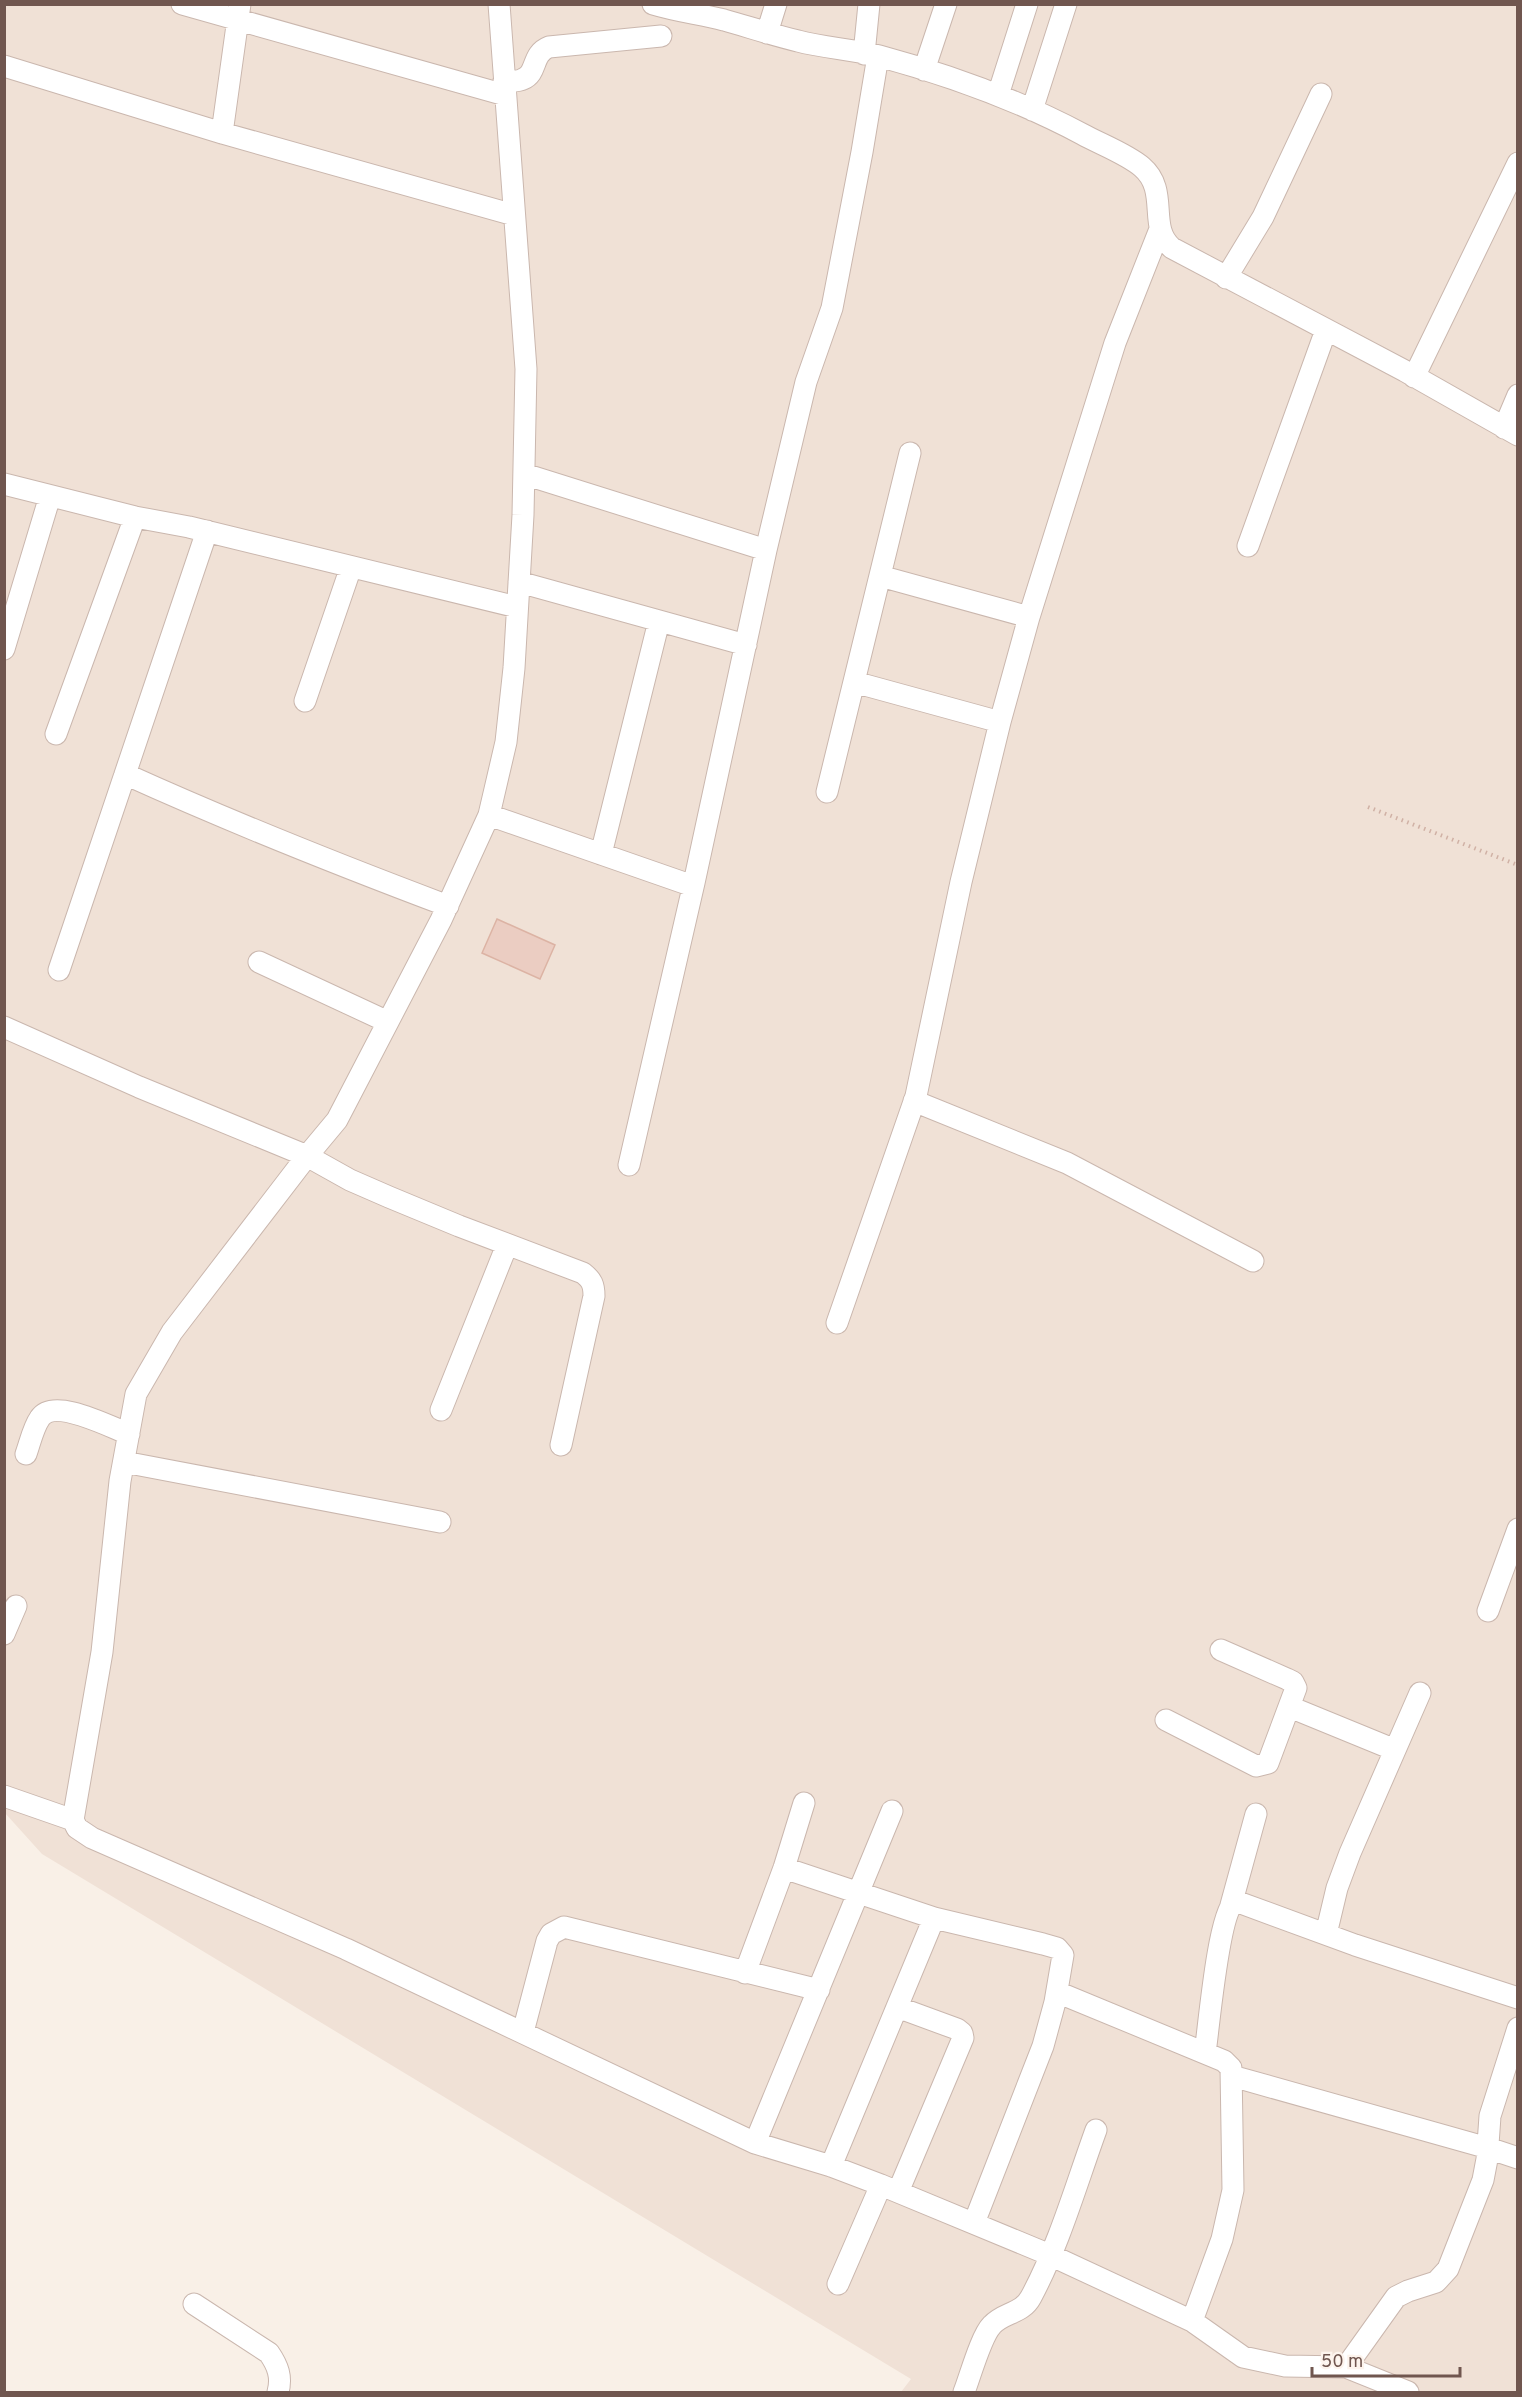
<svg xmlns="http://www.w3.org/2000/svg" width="1522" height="2397" viewBox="0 0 1522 2397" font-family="Overpass,sans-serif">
	<rect width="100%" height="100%" fill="#f9f0e7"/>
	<path fill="#f0e1d6" d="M5,5H1517V2392H901L911,2379L42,1854L5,1813Z"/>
	<path fill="#ebcdc2" stroke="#dcb3a4" stroke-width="1.5" d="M497,919L555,945L540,979L482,953Z"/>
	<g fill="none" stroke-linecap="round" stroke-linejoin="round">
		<g stroke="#cab7ae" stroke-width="23">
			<path id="minor" d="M182,4L505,95
				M499,4L526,369L523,515L514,668L506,742L489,815L441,920L337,1120L307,1156L172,1332L136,1394L120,1481L102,1652L73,1820L77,1828L92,1838L346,1949L755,2143L831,2166L881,2185L1050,2255L1192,2321L1243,2357L1285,2366L1346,2367L1408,2392
				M653,4C676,11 700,14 724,20C749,27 773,35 798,41C824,48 852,49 879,56C949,75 1018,100 1082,134C1100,144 1127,154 1142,167C1170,191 1147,227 1172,248L1405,371L1518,435
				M767,33L776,4
				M864,54L869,4
				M4,66L222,133L514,215
				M924,70L946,4
				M504,81C510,81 518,82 523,79C538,73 531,54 549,47L661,36
				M998,95L1027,4
				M1032,110L1066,4
				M222,133L240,4
				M1226,278L1263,217L1321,94
				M1414,377L1518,163
				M1504,428L1518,395
				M524,474L766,550
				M4,484L135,517L189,527L517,607
				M1248,546L1326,330
				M880,576L1029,617
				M519,582L746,645
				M4,649L50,496
				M854,682L1000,722
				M305,701L351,567
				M56,734L135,517
				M125,774C231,822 339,865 448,906
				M827,792L910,453
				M489,815L693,886
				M601,854L659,621
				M259,962L388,1022
				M59,970L207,531
				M4,1027L139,1087L307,1156L350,1180L389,1197L459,1226L583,1273C592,1280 594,1285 594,1296L561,1445
				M914,1101L1067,1163L1253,1261
				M629,1165L694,883L766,550L806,382L832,308L862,152L878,56
				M837,1323L916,1096L961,882L1000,722L1029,617L1115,343L1160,229
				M441,1410L507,1245
				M26,1454C30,1443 33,1428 40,1418C54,1397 110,1427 129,1434
				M124,1462L440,1522
				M1488,1611L1518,1529
				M4,1634L16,1606
				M1290,1707L1395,1750
				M1166,1720L1256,1766L1268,1763L1296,1688L1293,1682L1287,1679L1221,1650
				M4,1796L73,1820
				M784,1868L934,1918L1043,1944L1057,1948L1063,1955L1055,2002L1043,2046L974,2223
				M1231,1905L1256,1814
				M1326,1934L1337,1888L1350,1853L1420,1693
				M745,1973L784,1868L804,1803
				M1057,1992L1224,2061L1231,2068L1233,2190L1222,2239L1192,2321
				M897,2007L957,2029L962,2033L963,2038L898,2192
				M523,2032L547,1941L551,1934L564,1927L819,1990
				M1205,2053C1209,2026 1218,1917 1234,1902H1238L1355,1945L1518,1998
				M1232,2076L1488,2148L1518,2158
				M755,2143L892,1811
				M831,2166L934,1918
				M838,2284L881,2185
				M194,2304L269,2353C278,2366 282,2377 278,2392
				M1346,2367L1396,2297L1408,2291L1436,2282L1448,2269L1483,2180L1487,2159L1490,2116L1518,2028
				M964,2392C970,2377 981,2336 992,2325C1004,2312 1022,2314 1031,2297C1059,2245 1076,2185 1096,2130"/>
		</g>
		<path stroke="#d0b1a5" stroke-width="4" stroke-dasharray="1.5 4.5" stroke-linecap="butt" d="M1368,807L1518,865"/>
		<use href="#minor" stroke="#fff" stroke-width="21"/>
	</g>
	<rect width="1522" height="2397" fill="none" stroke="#70564f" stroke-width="12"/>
	<path d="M1312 2367v9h148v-9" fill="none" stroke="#70564f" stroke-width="3"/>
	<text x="1321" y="2367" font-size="18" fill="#70564f" stroke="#fdf4ed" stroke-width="4.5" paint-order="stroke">50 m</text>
</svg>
